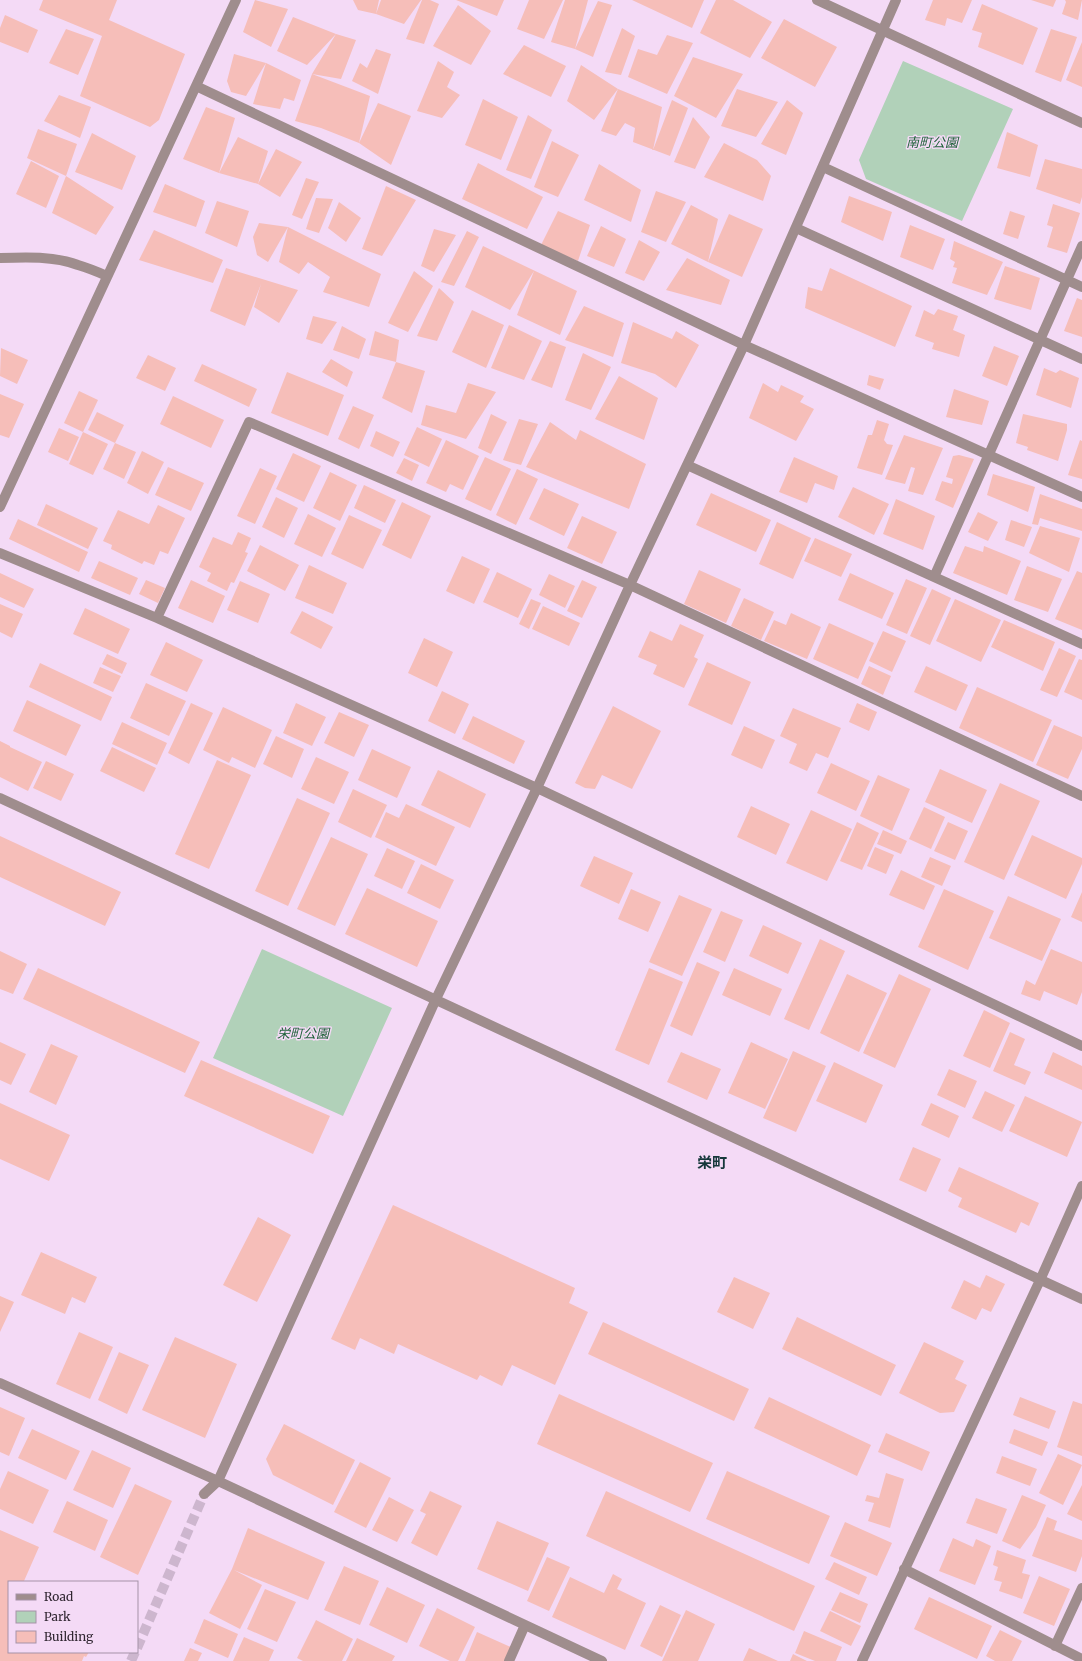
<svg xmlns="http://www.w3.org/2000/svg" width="1082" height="1661" viewBox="0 0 1082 1661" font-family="Merriweather,'Noto Sans JP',serif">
	<rect width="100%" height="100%" fill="#f4daf6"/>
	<path fill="#b1d1b9" d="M903,61L1013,109L962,221L866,179L859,160Z
		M262,949L392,1008L343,1116L213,1058Z"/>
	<path fill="#f6beb9" d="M43,0H117L109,20L185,54L159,120L150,127L80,96L102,36L39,10Z
		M255,0L288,9L271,47L243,32Z
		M353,0H379L376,14L358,10Z
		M381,0H421L404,24L376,14Z
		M422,0H430L439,4L424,44L406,39Z
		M456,0H504L497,16Z
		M529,0H563L544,39L517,29Z
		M565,0H588L575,49L598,1L612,5L593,57L575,49L551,42Z
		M632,0H704L692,28Z
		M716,0H733L772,22L750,58L700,33Z
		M933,0H972L962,23L947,18L945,26L925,20Z
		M1031,0H1056L1053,7Z
		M1065,0H1082L1078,20L1062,14L1066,2Z
		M982,4L1038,28L1023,65L978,47L982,33L972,30Z
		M458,5L491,31L471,65L433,46Z
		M5,15L38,30L28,53L0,42V28Z
		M293,17L336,34L307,65L277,51Z
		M784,19L837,47L815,87L761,58Z
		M622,28L635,36L621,75L605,72Z
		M66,29L94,39L78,75L49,63Z
		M1051,29L1077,37L1061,82L1035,72Z
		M336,34L356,40L341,79L312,74L370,96L359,143L321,128L295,121L312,74Z
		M667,35L693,43L667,94L628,77L638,49L657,55Z
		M1082,42V87L1066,80Z
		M524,45L566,66L551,97L503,74Z
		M376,49L391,54L378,94L352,81L360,63L367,68Z
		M234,54L266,63L301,80L294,101L284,98L280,109L253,104L266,63L246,96L231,92L227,81Z
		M693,57L743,74L716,118L674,96Z
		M438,61L454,72L447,87L460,95L442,118L417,111Z
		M581,65L618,89L594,120L567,101Z
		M618,89L662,107L653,150L672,100L688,108L670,156L633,142L635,128L625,123L616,136L601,131Z
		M737,89L778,102L756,137L721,126Z
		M59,95L91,107L80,138L44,121Z
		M483,99L518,117L501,160L465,145Z
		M787,100L803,113L786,155L761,144Z
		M378,103L411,116L391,165L359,143Z
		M206,107L235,118L219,173L183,159Z
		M528,115L552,130L531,179L506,170Z
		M693,117L710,137L695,169L674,162Z
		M38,129L77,144L66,176L27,158Z
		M1007,132L1038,145L1030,177L997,168Z
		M92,133L136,156L122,190L75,172Z
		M238,137L268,151L258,184L219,173Z
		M552,141L579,155L558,197L534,187Z
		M724,143L757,160L771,176L763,201L704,177Z
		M276,149L302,162L280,197L258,184Z
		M1045,159L1082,169V197L1080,204L1036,189Z
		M31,161L59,176L46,208L16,194Z
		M478,163L543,197L527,229L462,199Z
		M599,164L641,190L631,222L584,200Z
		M66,176L114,207L96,235L52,213Z
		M306,178L319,182L302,219L292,215Z
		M165,184L205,201L196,227L153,212Z
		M386,186L416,200L382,256L362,249Z
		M656,191L686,202L666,242L641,232Z
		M849,196L892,212L883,241L841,222Z
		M316,198L333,199L319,233L306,229Z
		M217,201L249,211L237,247L205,233Z
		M339,202L361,218L346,242L328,228Z
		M1053,204L1080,213L1067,253L1047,247L1053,227L1047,225Z
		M691,205L718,219L708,262L729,214L763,229L742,277L708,262L671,244Z
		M558,211L590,225L578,261L541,245Z
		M1010,211L1025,216L1018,239L1003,234Z
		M259,223L288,227L268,262L257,255L253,237Z
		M910,225L945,239L933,270L900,257Z
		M601,226L626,239L614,267L587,256Z
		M288,227L381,274L369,307L323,292L330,277L308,262L299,274L279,262Z
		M434,229L456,235L434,272L421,266Z
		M154,230L223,260L213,283L139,260Z
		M467,231L479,237L454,286L441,282Z
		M639,240L660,252L644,281L625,273Z
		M954,241L1003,262L987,295L952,283L957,268L953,267L955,262L950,259Z
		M483,246L577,291L560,335L517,315L534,271L510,310L465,287Z
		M687,258L730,280L721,305L666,290Z
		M1005,266L1040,278L1031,310L994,299Z
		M226,268L298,290L279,323L254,307L261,284L245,326L210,311Z
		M830,268L912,306L895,347L805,308L808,287L822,291Z
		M414,271L433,286L408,332L388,323Z
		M439,288L454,302L437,341L417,336Z
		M1077,298L1082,300V337L1064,331Z
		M584,306L624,323L613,357L565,340Z
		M938,309L958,316L953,330L965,335L959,357L932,349L934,343L915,336L924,310L934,315Z
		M472,310L504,325L486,368L452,352Z
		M313,316L337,322L322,344L306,339Z
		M633,322L672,339L676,331L699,345L676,388L655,374L621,363Z
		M509,325L542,341L524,380L491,368Z
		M342,326L366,339L359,359L333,350Z
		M375,331L399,340L396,362L369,355Z
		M550,341L566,347L552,388L531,380Z
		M994,346L1019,356L1007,386L982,376Z
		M1,348L28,360L17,384L0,376Z
		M583,353L611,367L591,410L565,400Z
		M148,355L176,368L165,391L136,378Z
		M331,359L353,372L347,387L322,372Z
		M396,362L425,371L412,413L382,398Z
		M202,364L257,389L249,407L194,381Z
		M1044,368L1056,373L1060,370L1079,378L1071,408L1036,395Z
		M287,372L344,395L328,436L271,413Z
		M869,375L884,379L880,390L867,385Z
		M619,376L658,398L644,440L595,419Z
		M468,383L496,392L466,439L421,425L426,405L456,413Z
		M763,383L778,392L781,385L804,396L800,402L814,409L796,441L749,418Z
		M954,389L989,401L982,425L946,417Z
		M79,391L98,400L83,432L108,444L93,475L69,464L83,432L64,423Z
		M0,394L24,404L9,438L0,435Z
		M173,396L224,420L211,448L160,424Z
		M353,406L374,415L359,449L338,439Z
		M97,412L124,425L115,443L136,452L124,479L103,469L115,443L88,430Z
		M491,414L507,422L491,454L478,448Z
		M1023,414L1067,424V430L1058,461L1027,450L1028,447L1016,443Z
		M519,419L538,424L521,465L503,460Z
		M877,420L889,424L884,440L887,444L893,445L882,475L857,468L868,435H872Z
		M550,422L576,440L580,430L646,464L629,509L526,467Z
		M417,427L442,439L429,467L404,455Z
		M59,428L79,437L68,461L48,452Z
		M376,431L400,442L393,457L370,446Z
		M904,435L943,448L923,495L908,491L915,468L911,467L905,484L885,479Z
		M446,440L479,456L463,490L450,484L446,492L426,483Z
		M1080,440L1082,441V479L1068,475Z
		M142,451L164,462L148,494L127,483Z
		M293,453L321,466L304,502L276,489Z
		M959,455L974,459L953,508L935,500L942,481L952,484L953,479L946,477L953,456Z
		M485,457L511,469L491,511L465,499Z
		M794,457L838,476L834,490L815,483L807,503L779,492Z
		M404,458L419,465L412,481L396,473Z
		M168,467L204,483L191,511L155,495Z
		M260,468L277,476L255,524L237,516Z
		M517,469L538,479L516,525L496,515Z
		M330,472L357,485L340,521L313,508Z
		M993,474L1035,487L1028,512L987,495Z
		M364,485L396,500L385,523L354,508Z
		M853,487L889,504L874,535L838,517Z
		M544,488L579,504L564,536L529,519Z
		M711,493L771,520L756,552L696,525Z
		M1040,494L1082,509V531L1040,518L1038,525L1032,524Z
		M276,497L298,508L284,538L262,527Z
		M896,499L935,516L923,550L883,534Z
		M402,502L431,516L411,559L382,545Z
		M46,504L98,528L88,549L37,525Z
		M158,505L185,518L168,554L160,551L154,565L144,561L142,564L111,549L112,545L103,541L118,510L149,524Z
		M978,512L998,522L988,541L968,532Z
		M308,514L336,528L322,557L294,544Z
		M349,515L382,530L363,569L331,554Z
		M582,516L617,532L602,564L567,548Z
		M18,519L88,552L79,572L9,539Z
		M1011,520L1032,527L1024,547L1005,540Z
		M777,522L811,538L793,579L759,564Z
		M1040,526L1080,538L1069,572L1029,553Z
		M238,532L251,538L245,552L248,553L234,583L231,582L227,591L207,581L211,573L199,567L213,537L232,545Z
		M815,538L852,554L841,577L804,561Z
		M260,545L299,565L285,591L247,571Z
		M965,546L983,552L984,546L1021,561L1007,595L953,573Z
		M462,556L490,569L474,604L446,591Z
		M99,561L138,578L130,595L91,578Z
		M309,565L347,583L333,614L295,598Z
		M1027,566L1062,579L1048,612L1014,600Z
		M699,570L741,589L726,623L684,604Z
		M1077,571L1082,573V630L1055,619Z
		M497,572L532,589L518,618L483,602Z
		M0,573L34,589L24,608L0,597Z
		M850,573L894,593L882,619L838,600Z
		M549,574L575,586L565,608L539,595Z
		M906,579L927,588L907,634L886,625Z
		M146,580L165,588L158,603L139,594Z
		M191,580L225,596L213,623L178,608Z
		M582,580L597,587L582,618L567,611Z
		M240,581L270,594L258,623L227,610Z
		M932,589L951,598L930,645L910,636Z
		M744,598L774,612L761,640L731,626Z
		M531,599L541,603L529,629L519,624Z
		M955,599L1001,620L981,662L936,641Z
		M0,604L23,614L12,638L0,632Z
		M543,606L580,623L569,646L532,629Z
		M85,608L130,629L118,654L73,634Z
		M302,611L333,627L321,649L290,633Z
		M791,613L821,627L807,659L764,641L774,620L786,625Z
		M1004,620L1055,642L1043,671L991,647Z
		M829,623L874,643L858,679L813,659Z
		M680,624L704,635L694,657L698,659L684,688L653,674L657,665L638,657L650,631L672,641Z
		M883,631L906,641L892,672L869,661Z
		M424,638L453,652L437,687L408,673Z
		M166,642L203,660L187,692L150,675Z
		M1059,648L1076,656L1057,697L1040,690Z
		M107,654L127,663L122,674L102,664Z
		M1079,659L1082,660V700L1064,692Z
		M707,662L751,682L732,725L688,705Z
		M40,663L112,697L101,721L29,687Z
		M869,666L891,676L883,695L861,684Z
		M926,666L968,685L956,711L914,692Z
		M100,667L121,676L113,692L93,683Z
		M146,683L186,701L169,736L130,718Z
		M977,687L1052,720L1033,762L959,728Z
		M442,691L469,704L455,734L428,721Z
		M27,700L81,725L66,756L13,731Z
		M191,703L213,713L189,764L168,753Z
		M296,703L326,717L312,746L283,733Z
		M857,703L877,712L869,731L849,722Z
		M613,706L661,731L632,789L602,775L595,789L585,788L575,783Z
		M223,707L272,730L255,768L232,757L229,763L203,750Z
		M793,708L841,728L828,758L816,753L807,771L789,763L797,744L780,736Z
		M339,712L369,725L354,757L324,743Z
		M473,716L525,741L514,764L462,739Z
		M122,722L167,743L157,765L112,744Z
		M1054,725L1082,737V749L1068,779L1036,765Z
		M744,726L775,740L762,769L731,755Z
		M276,736L304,749L292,778L263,764Z
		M0,741L10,746V747L42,762L28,791L0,777Z
		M112,747L156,768L144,792L100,771Z
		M372,749L411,767L397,798L358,780Z
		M316,757L349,772L334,804L301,789Z
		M217,760L251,775L209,869L175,854Z
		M46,761L74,774L61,801L33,788Z
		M831,763L870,781L856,811L817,793Z
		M940,769L987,790L972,823L925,802Z
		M438,770L486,794L470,828L421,805Z
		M878,775L910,789L892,831L860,816Z
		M1000,783L1040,801L1004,880L964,862Z
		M353,789L387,805L371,838L338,822Z
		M297,798L330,813L288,906L255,891Z
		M406,804L455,827L436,866L375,837L386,812L399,818Z
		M751,806L790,824L776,855L737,837Z
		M924,807L945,817L931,849L909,839Z
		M811,810L852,829L827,881L786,863Z
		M857,822L879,833L862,870L840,861Z
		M948,822L968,831L955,860L934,851Z
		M883,830L907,841L901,854L877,844Z
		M1032,835L1082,858V864L1066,899L1014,875Z
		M0,836L121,892L105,926L0,877Z
		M331,837L368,854L335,926L297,909Z
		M875,847L894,855L886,874L867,866Z
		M387,848L415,861L402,889L374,876Z
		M594,856L633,873L619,904L580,886Z
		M930,857L951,866L942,886L921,877Z
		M421,864L454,880L440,909L407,893Z
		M901,870L935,886L924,910L889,895Z
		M367,888L438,921L417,967L345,934Z
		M631,889L661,902L648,932L618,919Z
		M944,889L994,911L968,970L918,947Z
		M1082,892V922L1071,917Z
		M679,895L712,909L682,976L649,962Z
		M1008,896L1061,919L1042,961L989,938Z
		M721,911L743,920L725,962L703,952Z
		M763,925L802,943L788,974L749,956Z
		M820,939L845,951L809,1030L784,1019Z
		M1051,949L1082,962V992L1077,1005L1044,991L1040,1001L1021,994L1026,980L1035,985Z
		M0,951L27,964L13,994L0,989Z
		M697,962L720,972L692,1036L670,1026Z
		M38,968L200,1042L185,1073L23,999Z
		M649,968L683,982L649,1065L615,1050Z
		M734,968L782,989L770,1016L722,995Z
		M847,974L887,993L859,1052L820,1033Z
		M899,974L931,989L895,1068L863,1053Z
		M984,1010L1010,1023L990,1068L963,1056Z
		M1010,1032L1025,1039L1014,1065L1031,1072L1025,1085L993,1071Z
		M0,1042L26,1054L11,1085L0,1080Z
		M751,1042L788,1059L765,1109L728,1093Z
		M51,1044L78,1056L56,1105L29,1092Z
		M793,1051L826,1066L796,1132L763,1118Z
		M681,1052L721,1069L707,1100L667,1082Z
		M1053,1052L1082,1066V1090L1044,1073Z
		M201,1060L330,1116L313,1154L184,1096Z
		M834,1062L883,1085L866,1123L816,1101Z
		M949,1069L977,1081L965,1108L937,1095Z
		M985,1091L1015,1105L1002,1132L972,1118Z
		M1025,1096L1082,1122L1067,1157L1009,1131Z
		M0,1103L70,1135L49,1181L0,1159Z
		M931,1103L959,1116L949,1138L921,1125Z
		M913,1147L941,1159L926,1192L899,1180Z
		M959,1167L1039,1203L1029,1226L1021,1222L1016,1233L958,1207L962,1198L948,1191Z
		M393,1205L575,1288L569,1303L588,1312L555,1385L512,1365L502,1386L480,1375L477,1380L398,1344L394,1354L360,1338L355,1350L331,1339Z
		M258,1217L291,1235L257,1302L223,1285Z
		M41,1252L97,1277L85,1303L72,1297L65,1314L21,1295Z
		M986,1275L1005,1284L991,1312L982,1308L976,1320L951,1308L964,1280L980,1288Z
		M734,1277L770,1293L753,1329L717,1312Z
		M0,1296L14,1302L0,1332Z
		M797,1317L896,1365L881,1396L782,1349Z
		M603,1322L749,1389L734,1421L588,1354Z
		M79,1332L113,1347L90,1399L56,1384Z
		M175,1337L237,1364L205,1438L142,1410Z
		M924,1342L964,1361L955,1379L967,1385L954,1412L940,1413L899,1393Z
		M119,1352L149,1365L127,1414L98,1400Z
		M559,1394L713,1463L690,1512L537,1444Z
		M769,1397L871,1445L857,1476L754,1428Z
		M1020,1397L1056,1411L1049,1429L1013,1415Z
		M1073,1401L1082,1404V1456L1057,1447Z
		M0,1407L25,1418L9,1456L0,1452Z
		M284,1424L355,1460L333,1505L273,1475L266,1459Z
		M32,1429L80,1451L66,1480L18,1458Z
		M1014,1429L1048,1442L1042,1456L1009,1443Z
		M886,1433L930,1452L922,1471L878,1452Z
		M92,1450L131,1468L113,1508L73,1490Z
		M1058,1454L1082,1465L1063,1505L1039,1493Z
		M1002,1456L1037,1469L1030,1486L996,1473Z
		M360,1462L391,1478L366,1528L334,1512Z
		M8,1471L49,1490L33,1524L0,1509V1489Z
		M727,1471L830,1516L809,1564L706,1519Z
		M886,1473L904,1479L890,1528L868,1521L874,1503L865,1501L867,1495L879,1498Z
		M135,1484L172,1501L138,1575L100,1557Z
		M1082,1485V1521L1067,1514Z
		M430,1491L462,1506L437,1556L411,1543L426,1514L420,1511Z
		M606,1491L815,1586L794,1631L586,1536Z
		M1022,1495L1046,1505L1036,1527L1020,1549L1002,1541Z
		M389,1497L414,1510L397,1542L372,1530Z
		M976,1498L1007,1509L997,1534L966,1523Z
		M67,1501L108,1520L95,1551L53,1532Z
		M1047,1517L1057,1521L1054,1530L1082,1540V1556L1076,1572L1032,1556Z
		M497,1521L549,1543L528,1591L477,1569Z
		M845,1522L892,1543L877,1576L830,1556Z
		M248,1528L325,1562L308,1600L234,1570L262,1585L240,1629L209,1613L232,1569Z
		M0,1530L39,1547L24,1581L27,1582H9V1652H89L86,1657L84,1656L82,1661H0Z
		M953,1538L973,1547L976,1539L991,1546L975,1585L939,1571Z
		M997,1550L1026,1560L1022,1573L1030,1575L1022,1599L999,1591L1002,1582L994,1580L998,1567L993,1565Z
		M547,1557L570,1567L549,1611L527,1601Z
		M834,1562L867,1577L859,1595L825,1579Z
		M344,1566L379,1581L360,1625L324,1610Z
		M613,1574L622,1579L617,1589L646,1603L625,1650L552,1617L570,1577L604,1593Z
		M1039,1576L1070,1589L1054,1626L1023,1613Z
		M387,1587L425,1605L407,1643L369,1625Z
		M265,1589L296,1602L277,1642L247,1629Z
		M840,1592L868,1604L860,1623L831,1610Z
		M929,1597L992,1626L977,1659L914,1629Z
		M660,1605L681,1615L662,1657L640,1646Z
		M437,1608L475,1627L458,1661H450L419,1646Z
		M686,1610L715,1624L698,1661H662Z
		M830,1611L861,1626L851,1646L820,1631Z
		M204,1619L238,1634L228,1658L194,1643Z
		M316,1620L353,1639L342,1661H303L297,1658Z
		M1000,1630L1022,1641L1012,1661H995L986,1656Z
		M804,1631L842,1647L836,1661H815L795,1653Z
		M477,1632L513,1648L507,1661H465Z
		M244,1637L274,1650L269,1661H233Z
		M357,1638L395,1656L392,1661H346Z
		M190,1648L202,1653L198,1661H184Z
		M749,1648L778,1661H743Z
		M793,1654L807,1661H790Z"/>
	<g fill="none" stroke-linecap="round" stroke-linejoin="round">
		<path stroke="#cdb6ce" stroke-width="10" stroke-dasharray="10 5" stroke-linecap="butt" d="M137,1648L204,1494
			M131,1661L135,1652"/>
		<path stroke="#9f8d8d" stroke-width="10" d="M817,0L1082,123
			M196,86L744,345L1082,497
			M823,167L1082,287
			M796,228L1082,359
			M0,258C26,257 54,256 78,265C88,268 98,272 107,276
			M687,465L1082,644
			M0,507L236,0
			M0,553L157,618L537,788L1082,1046
			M934,577L1082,246
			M157,618L249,422L630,585L1082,796
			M0,798L1082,1299
			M0,1383L218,1481L602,1661
			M204,1494L218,1481L436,999L537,788L630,585L744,345L896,0
			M904,1569L1082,1659
			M1055,1646L1082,1588
			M509,1661L525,1625
			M862,1661L1041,1278L1082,1186"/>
	</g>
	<g text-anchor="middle" stroke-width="3" stroke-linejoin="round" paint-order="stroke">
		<g font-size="13" font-style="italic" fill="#1e6239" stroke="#f4daf6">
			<text x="932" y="147">南町公園</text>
			<text x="303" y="1038">栄町公園</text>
		</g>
		<g font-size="15" font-weight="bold" fill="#16383b" stroke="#f4daf6">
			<text x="712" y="1168">栄町</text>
		</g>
	</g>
	<rect x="8" y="1581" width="130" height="72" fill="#f4daf6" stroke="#a592a7"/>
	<rect x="16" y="1594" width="20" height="6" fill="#9f8d8d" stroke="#a592a7"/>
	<text x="44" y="1601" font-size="12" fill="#2f2530">Road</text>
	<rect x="16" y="1611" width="20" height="12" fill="#b1d1b9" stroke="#a592a7"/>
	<text x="44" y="1621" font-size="12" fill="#2f2530">Park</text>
	<rect x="16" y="1631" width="20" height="12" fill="#f6beb9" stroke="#a592a7"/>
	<text x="44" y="1641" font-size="12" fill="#2f2530">Building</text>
</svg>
